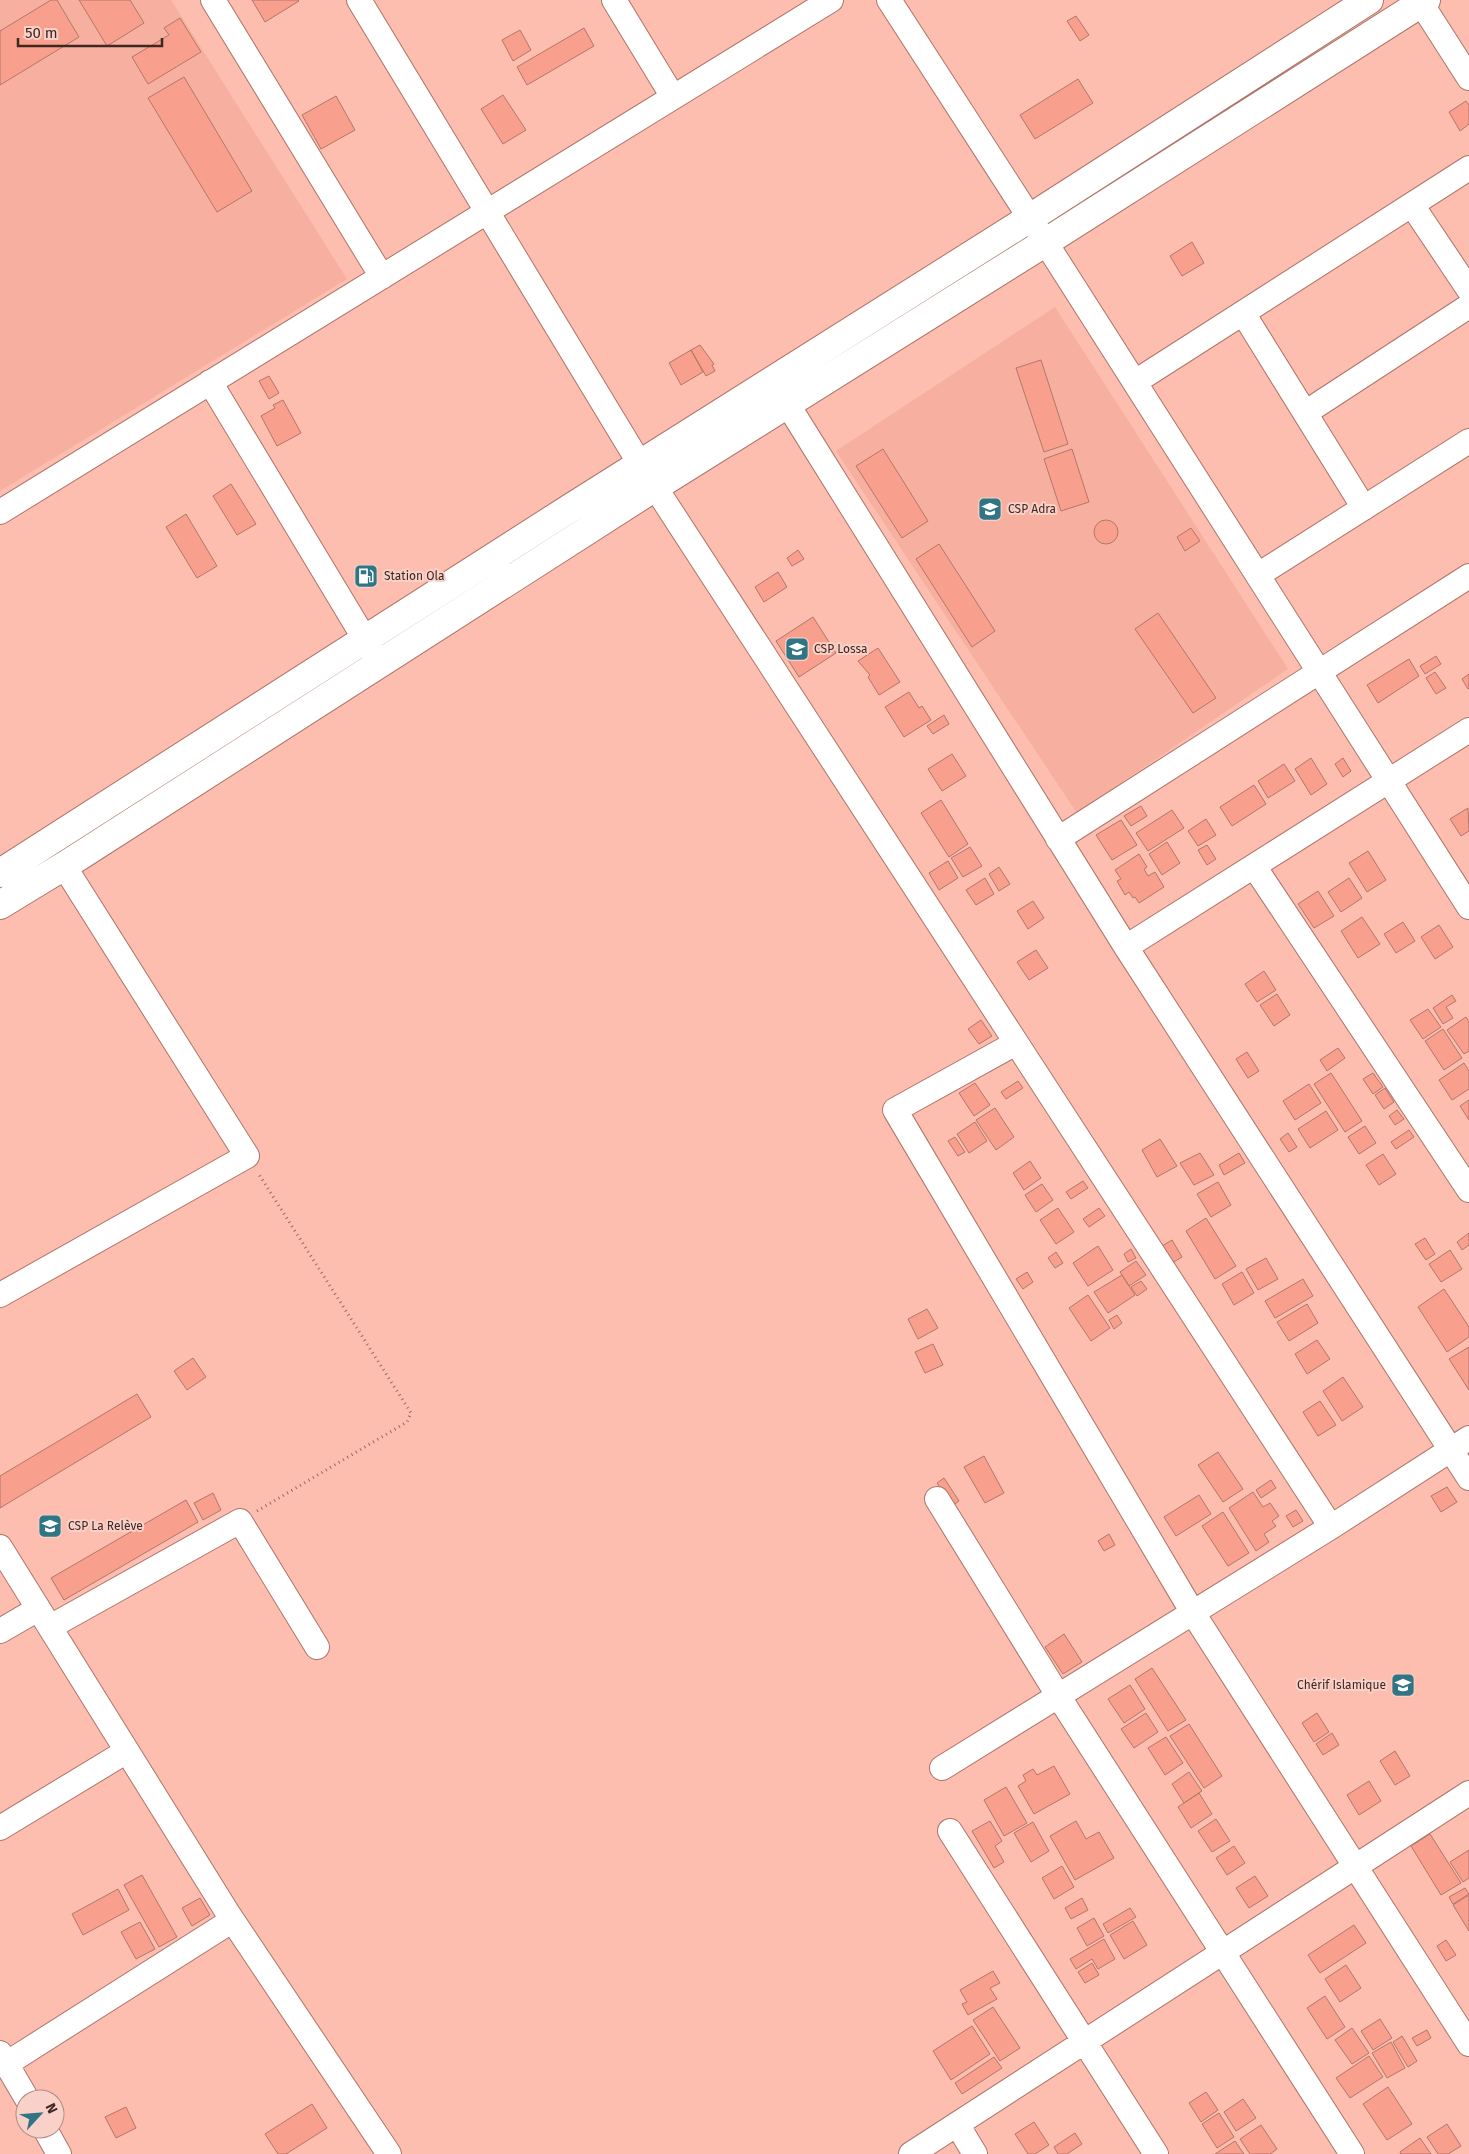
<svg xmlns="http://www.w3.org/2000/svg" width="1469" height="2154" viewBox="0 0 1469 2154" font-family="'Fira Sans',sans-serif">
	<rect width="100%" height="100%" fill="#fdbdaf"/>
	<path fill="#f7afa0" d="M0,0H171L347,279L0,491Z
		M1055,307L1288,669L1077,813L836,451Z"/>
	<path fill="#f8a08d" stroke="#b2776a" d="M51,0H57L79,37L0,85V31Z
		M79,0H130L144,23L107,46Z
		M252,0H298L299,1L265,22Z
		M1076,16L1089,35L1080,41L1067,21Z
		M180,18L201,52L148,84L132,57L169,35L164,28Z
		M584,28L594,46L527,85L517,67Z
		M520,30L531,50L513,61L502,40Z
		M184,77L252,191L217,212L148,98Z
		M1078,79L1093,103L1035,139L1020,115Z
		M503,95L526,130L503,144L481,109Z
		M336,96L355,130L321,149L302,115Z
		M1466,101L1469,105V124L1460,131L1449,112Z
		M1192,242L1204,263L1182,276L1170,256Z
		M700,345L714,364L712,365L715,371L706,376L691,350Z
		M691,350L703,372L681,385L669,363Z
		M1041,360L1068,444L1044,452L1016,368Z
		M269,376L279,393L269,399L259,381Z
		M283,400L301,433L277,446L261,416L275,408L273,405Z
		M883,449L928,521L902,538L856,466Z
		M1072,449L1089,502L1061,511L1044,459Z
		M231,484L256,524L237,535L213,496Z
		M186,514L217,566L197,578L166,527Z
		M1094 532a12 12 0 1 1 24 0a12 12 0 1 1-24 0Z
		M1191,528L1200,541L1185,551L1177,537Z
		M939,544L995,631L972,647L916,559Z
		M798,550L804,559L792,566L787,558Z
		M778,572L787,587L764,602L755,587Z
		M1158,613L1216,698L1193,713L1135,629Z
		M813,617L836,653L799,677L776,641Z
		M878,648L900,682L879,695L868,677L870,675L858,661Z
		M1436,656L1441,664L1425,674L1420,666Z
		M1409,659L1419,676L1378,703L1367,685Z
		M1435,672L1446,688L1436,694L1426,678Z
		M1469,674V688L1468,689L1462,679Z
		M909,692L919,708L922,706L931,720L904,737L885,707Z
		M944,715L949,724L933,734L927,726Z
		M952,754L966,776L942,791L928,769Z
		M1311,758L1327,784L1311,795L1295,769Z
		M1343,758L1351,771L1343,777L1335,764Z
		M1284,764L1295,781L1268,798L1258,781Z
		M1254,785L1266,804L1232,826L1220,807Z
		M941,800L968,844L949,857L921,813Z
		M1141,806L1147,816L1131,826L1124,816Z
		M1468,808L1469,831L1461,836L1450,819Z
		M1172,810L1184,828L1148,851L1136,833Z
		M1206,819L1216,835L1198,846L1188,831Z
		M1121,820L1137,845L1112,860L1096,835Z
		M1167,842L1180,863L1162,875L1149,854Z
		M1207,845L1216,859L1207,865L1198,850Z
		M970,847L982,866L963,877L951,858Z
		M1368,851L1386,880L1367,892L1349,863Z
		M1139,854L1147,867L1144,869L1148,876L1155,872L1164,887L1139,903L1135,897L1133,898L1129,892L1125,895L1117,881L1121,879L1115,870Z
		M948,861L958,878L939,890L929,873Z
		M999,867L1010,884L999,891L989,874Z
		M985,878L994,894L976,905L966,890Z
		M1349,878L1362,898L1341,912L1328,892Z
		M1318,891L1334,916L1314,928L1298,904Z
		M1033,901L1044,918L1028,929L1017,911Z
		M1362,917L1380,944L1358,958L1341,931Z
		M1403,922L1415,941L1396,953L1384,934Z
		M1439,925L1453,947L1435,959L1421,937Z
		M1036,950L1048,968L1029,980L1017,962Z
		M1264,971L1276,990L1257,1002L1245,984Z
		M1277,994L1290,1015L1274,1026L1260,1005Z
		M1452,995L1456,1001L1446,1007L1453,1018L1443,1024L1433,1008Z
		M1428,1009L1441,1027L1423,1039L1410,1020Z
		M1466,1017L1469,1022V1051L1464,1054L1447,1030Z
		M981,1020L992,1036L979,1044L968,1029Z
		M1443,1029L1462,1058L1444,1070L1425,1041Z
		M1338,1048L1345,1058L1327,1071L1320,1060Z
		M1247,1052L1259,1071L1248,1078L1236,1059Z
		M1464,1063L1469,1071V1089L1452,1100L1439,1080Z
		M1331,1073L1362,1121L1345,1132L1314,1084Z
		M1373,1073L1383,1087L1373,1094L1363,1079Z
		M1018,1081L1023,1088L1006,1099L1001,1092Z
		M975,1083L990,1105L974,1116L959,1093Z
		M1309,1084L1321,1103L1295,1120L1283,1101Z
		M1385,1088L1394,1102L1384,1109L1375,1095Z
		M1469,1100V1120L1460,1106Z
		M995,1108L1014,1137L996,1150L976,1120Z
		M1397,1110L1404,1119L1395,1125L1389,1116Z
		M1326,1111L1338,1130L1310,1148L1298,1129Z
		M975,1122L987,1141L969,1153L957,1134Z
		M1365,1126L1376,1143L1359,1154L1348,1137Z
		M1409,1130L1414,1137L1396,1149L1391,1142Z
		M1288,1133L1297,1147L1289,1152L1280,1139Z
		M955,1137L965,1152L958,1156L948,1141Z
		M1160,1139L1177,1166L1157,1177L1142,1150Z
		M1200,1153L1214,1175L1194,1185L1180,1163Z
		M1239,1153L1245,1163L1224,1175L1219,1165Z
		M1383,1154L1396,1174L1379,1185L1366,1165Z
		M1030,1161L1041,1178L1024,1190L1013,1173Z
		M1083,1181L1088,1188L1071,1199L1066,1192Z
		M1218,1182L1231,1205L1211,1217L1197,1194Z
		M1042,1184L1053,1200L1036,1212L1025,1195Z
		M1058,1208L1074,1232L1056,1244L1040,1220Z
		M1099,1208L1105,1216L1089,1227L1083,1219Z
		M1206,1218L1236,1266L1215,1279L1186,1231Z
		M1469,1233V1245L1462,1250L1457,1242Z
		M1425,1238L1435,1254L1426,1260L1415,1244Z
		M1172,1240L1182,1257L1172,1263L1162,1246Z
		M1098,1246L1113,1270L1088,1286L1073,1263Z
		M1131,1249L1136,1258L1128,1262L1124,1254Z
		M1450,1250L1462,1269L1441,1282L1429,1264Z
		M1056,1252L1063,1263L1055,1268L1048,1258Z
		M1266,1258L1278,1279L1258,1290L1246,1269Z
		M1136,1261L1146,1275L1129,1286L1120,1272Z
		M1027,1272L1033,1282L1023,1289L1016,1279Z
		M1242,1272L1254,1293L1234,1305L1222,1284Z
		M1122,1275L1135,1295L1108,1313L1094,1292Z
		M1303,1279L1313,1296L1275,1318L1265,1301Z
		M1141,1281L1147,1289L1137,1296L1131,1287Z
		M1444,1289L1469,1327V1337L1447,1352L1418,1307Z
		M1088,1295L1110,1328L1091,1341L1069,1308Z
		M1307,1304L1318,1323L1289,1341L1277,1322Z
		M927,1309L938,1328L918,1339L908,1319Z
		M1117,1315L1122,1323L1114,1329L1109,1320Z
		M1317,1340L1330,1359L1307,1374L1295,1354Z
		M933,1344L943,1365L925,1373L915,1352Z
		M1469,1347V1390L1449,1359Z
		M193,1358L206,1377L187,1390L174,1371Z
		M1343,1377L1363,1407L1342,1421L1323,1391Z
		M137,1394L151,1417L0,1508V1476Z
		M1320,1401L1336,1425L1318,1436L1303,1412Z
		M1218,1452L1243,1489L1223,1502L1198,1465Z
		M984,1456L1004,1493L985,1503L964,1467Z
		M944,1478L959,1501L952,1506L937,1483Z
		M1271,1480L1276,1488L1261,1498L1256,1490Z
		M1447,1487L1457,1502L1441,1512L1431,1496Z
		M1253,1492L1263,1507L1270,1503L1279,1516L1272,1521L1276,1526L1264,1534L1269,1542L1256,1551L1229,1508Z
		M213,1493L221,1510L203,1520L194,1503Z
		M1199,1495L1211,1514L1176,1536L1164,1517Z
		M186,1500L198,1522L64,1600L51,1578Z
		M1296,1510L1303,1521L1293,1527L1286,1516Z
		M1223,1512L1249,1553L1228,1566L1202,1526Z
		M1109,1534L1115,1545L1104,1551L1098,1541Z
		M1064,1634L1082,1662L1063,1674L1045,1647Z
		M1152,1668L1186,1720L1168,1731L1135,1679Z
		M1130,1685L1145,1709L1124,1723L1108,1699Z
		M1146,1713L1158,1732L1134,1748L1121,1729Z
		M1317,1713L1329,1732L1314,1742L1302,1723Z
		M1189,1724L1222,1776L1204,1788L1170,1736Z
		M1332,1733L1339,1745L1323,1755L1316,1744Z
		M1166,1737L1183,1763L1165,1775L1148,1748Z
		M1395,1751L1410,1776L1395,1785L1380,1761Z
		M1054,1766L1070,1794L1034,1814L1018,1786L1026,1781L1023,1775L1033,1769L1037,1775Z
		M1189,1772L1202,1791L1184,1803L1172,1784Z
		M1369,1781L1381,1801L1359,1815L1347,1795Z
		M1006,1787L1027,1823L1004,1836L984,1800Z
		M1199,1793L1212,1814L1191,1828L1178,1807Z
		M1216,1819L1230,1841L1212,1852L1198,1831Z
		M990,1821L1002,1841L995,1846L1004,1862L994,1868L972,1831Z
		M1076,1821L1086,1839L1099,1832L1114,1858L1075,1880L1050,1836Z
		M1033,1822L1049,1851L1031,1862L1014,1833Z
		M1430,1834L1461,1883L1441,1895L1411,1846Z
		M1234,1846L1245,1863L1227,1875L1216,1858Z
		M1469,1850V1878L1463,1882L1450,1862Z
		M1062,1866L1074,1887L1054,1899L1042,1878Z
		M142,1875L177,1937L159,1947L124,1885Z
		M1255,1876L1268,1896L1249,1908L1236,1888Z
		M1465,1888L1469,1894L1453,1904L1449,1897Z
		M118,1889L129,1910L83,1935L72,1914Z
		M1469,1895V1931L1453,1905Z
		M200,1898L210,1915L192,1926L182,1908Z
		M1082,1898L1088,1910L1071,1919L1065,1908Z
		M1130,1908L1136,1917L1108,1933L1103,1924Z
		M1094,1918L1104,1936L1087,1946L1077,1928Z
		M1133,1921L1147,1945L1124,1959L1110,1935Z
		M140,1922L155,1949L136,1959L121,1932Z
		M1354,1925L1366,1943L1320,1973L1308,1955Z
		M1104,1939L1115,1959L1098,1969L1092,1959L1076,1969L1070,1959Z
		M1446,1940L1456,1955L1446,1961L1437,1946Z
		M1092,1963L1099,1975L1085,1983L1078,1972Z
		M1346,1965L1361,1988L1340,2002L1325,1979Z
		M993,1971L1000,1983L990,1988L997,1999L968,2015L962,2004L967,2002L960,1990Z
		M1325,1996L1345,2027L1327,2039L1307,2008Z
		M993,2007L1020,2048L1000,2061L973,2020Z
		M1380,2019L1392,2038L1373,2050L1361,2031Z
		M972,2026L990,2054L951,2080L933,2051Z
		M1352,2028L1369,2053L1352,2064L1335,2040Z
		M1427,2030L1431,2038L1417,2046L1412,2038Z
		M1402,2036L1417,2061L1408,2067L1393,2042Z
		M1391,2042L1405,2068L1387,2078L1372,2053Z
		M1369,2056L1383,2077L1350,2098L1336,2078Z
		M994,2057L1002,2068L962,2094L955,2083Z
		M1388,2087L1412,2124L1387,2140L1363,2104Z
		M1206,2092L1218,2110L1201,2122L1189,2103Z
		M1243,2099L1256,2118L1236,2131L1224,2112Z
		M312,2104L327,2128L286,2154H278L265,2134Z
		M126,2107L136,2128L116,2138L105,2117Z
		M1219,2113L1234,2137L1217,2148L1202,2124Z
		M1034,2122L1049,2145L1035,2154H1028L1015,2134Z
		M1447,2124L1461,2146L1448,2154H1438L1427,2137Z
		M1261,2125L1277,2149L1270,2154H1250L1240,2139Z
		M1075,2133L1082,2144L1067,2154H1058L1054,2147Z
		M1420,2138L1431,2154H1401L1400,2152Z
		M1235,2141L1244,2154H1215Z"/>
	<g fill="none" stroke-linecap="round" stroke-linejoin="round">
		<g stroke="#af7467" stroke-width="26">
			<path id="minor" d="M213,0L382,277
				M359,0L640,464
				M614,0L673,97
				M889,0L1030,218L1469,907
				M1421,3L1469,78
				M1412,205L1469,290
				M1243,313L1364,508
				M210,382L375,656
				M1135,382L1469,168
				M778,389L1126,947L1469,1478
				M1305,413L1469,306
				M655,487L1331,1527
				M0,512L831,0
				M1258,575L1469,441
				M1058,839L1469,576
				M1254,866L1469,1190
				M1126,947L1469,730
				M1016,1043L895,1110L1193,1613L1469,2044
				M0,1295L247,1156L64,866
				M937,1499L1059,1697L1352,2154
				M0,1547L229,1915L389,2154
				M50,1627L240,1521L317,1647
				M0,1631L38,1609
				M942,1768L1331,1527L1469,1438
				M0,1828L127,1751
				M950,1831L1156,2154
				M0,2053L27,2099
				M6,2064L225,1925L231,1918
				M957,2124L975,2154
				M45,2129L59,2154
				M911,2154L1469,1793"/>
		</g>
		<g stroke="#af7467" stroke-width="30">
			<path id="major" d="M0,873L564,512L1030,218L1369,0
				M0,905L64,866L655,487L1046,242L1426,0"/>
		</g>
		<path stroke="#956b62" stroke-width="3" stroke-dasharray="1 4" stroke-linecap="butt" d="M257,1511L407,1422L411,1413L258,1173"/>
		<use href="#minor" stroke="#fff" stroke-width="24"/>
		<use href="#major" stroke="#fff" stroke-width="28"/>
	</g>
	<defs>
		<g id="school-square" transform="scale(1.25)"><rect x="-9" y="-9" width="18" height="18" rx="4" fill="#307583" stroke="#f9d1c9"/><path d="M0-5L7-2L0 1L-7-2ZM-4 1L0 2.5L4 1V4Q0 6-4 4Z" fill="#fff"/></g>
		<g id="fuel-square" transform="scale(1.25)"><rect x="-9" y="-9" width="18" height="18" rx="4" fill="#307583" stroke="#f9d1c9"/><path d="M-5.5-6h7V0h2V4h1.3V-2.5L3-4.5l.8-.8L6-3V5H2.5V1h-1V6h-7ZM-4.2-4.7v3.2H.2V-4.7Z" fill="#fff"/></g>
	</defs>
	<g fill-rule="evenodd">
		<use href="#school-square" x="990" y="509"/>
		<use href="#fuel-square" x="366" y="576"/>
		<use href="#school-square" x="797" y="649"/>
		<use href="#school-square" x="50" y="1526"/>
		<use href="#school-square" x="1403" y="1685"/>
	</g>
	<g text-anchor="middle" stroke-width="4" stroke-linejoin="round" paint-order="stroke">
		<g font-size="12" fill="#3f2722" stroke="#f9d1c9" text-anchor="start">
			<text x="1008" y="513">CSP Adra</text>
			<text x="384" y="580">Station Ola</text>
			<text x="814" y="653">CSP Lossa</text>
			<text x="68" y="1530">CSP La Relève</text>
			<text x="1386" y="1689" text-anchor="end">Chérif Islamique</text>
		</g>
	</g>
	<g transform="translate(40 2114) rotate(64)"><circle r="24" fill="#f9d1c9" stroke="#af8d86"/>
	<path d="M0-4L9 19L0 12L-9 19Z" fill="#307583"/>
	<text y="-8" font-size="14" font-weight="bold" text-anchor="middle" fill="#3f2722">N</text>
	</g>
	<path d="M18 38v8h144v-8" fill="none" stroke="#3f2722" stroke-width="2.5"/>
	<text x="25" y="38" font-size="15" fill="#3f2722" stroke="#f9d1c9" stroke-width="4" paint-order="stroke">50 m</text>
</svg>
